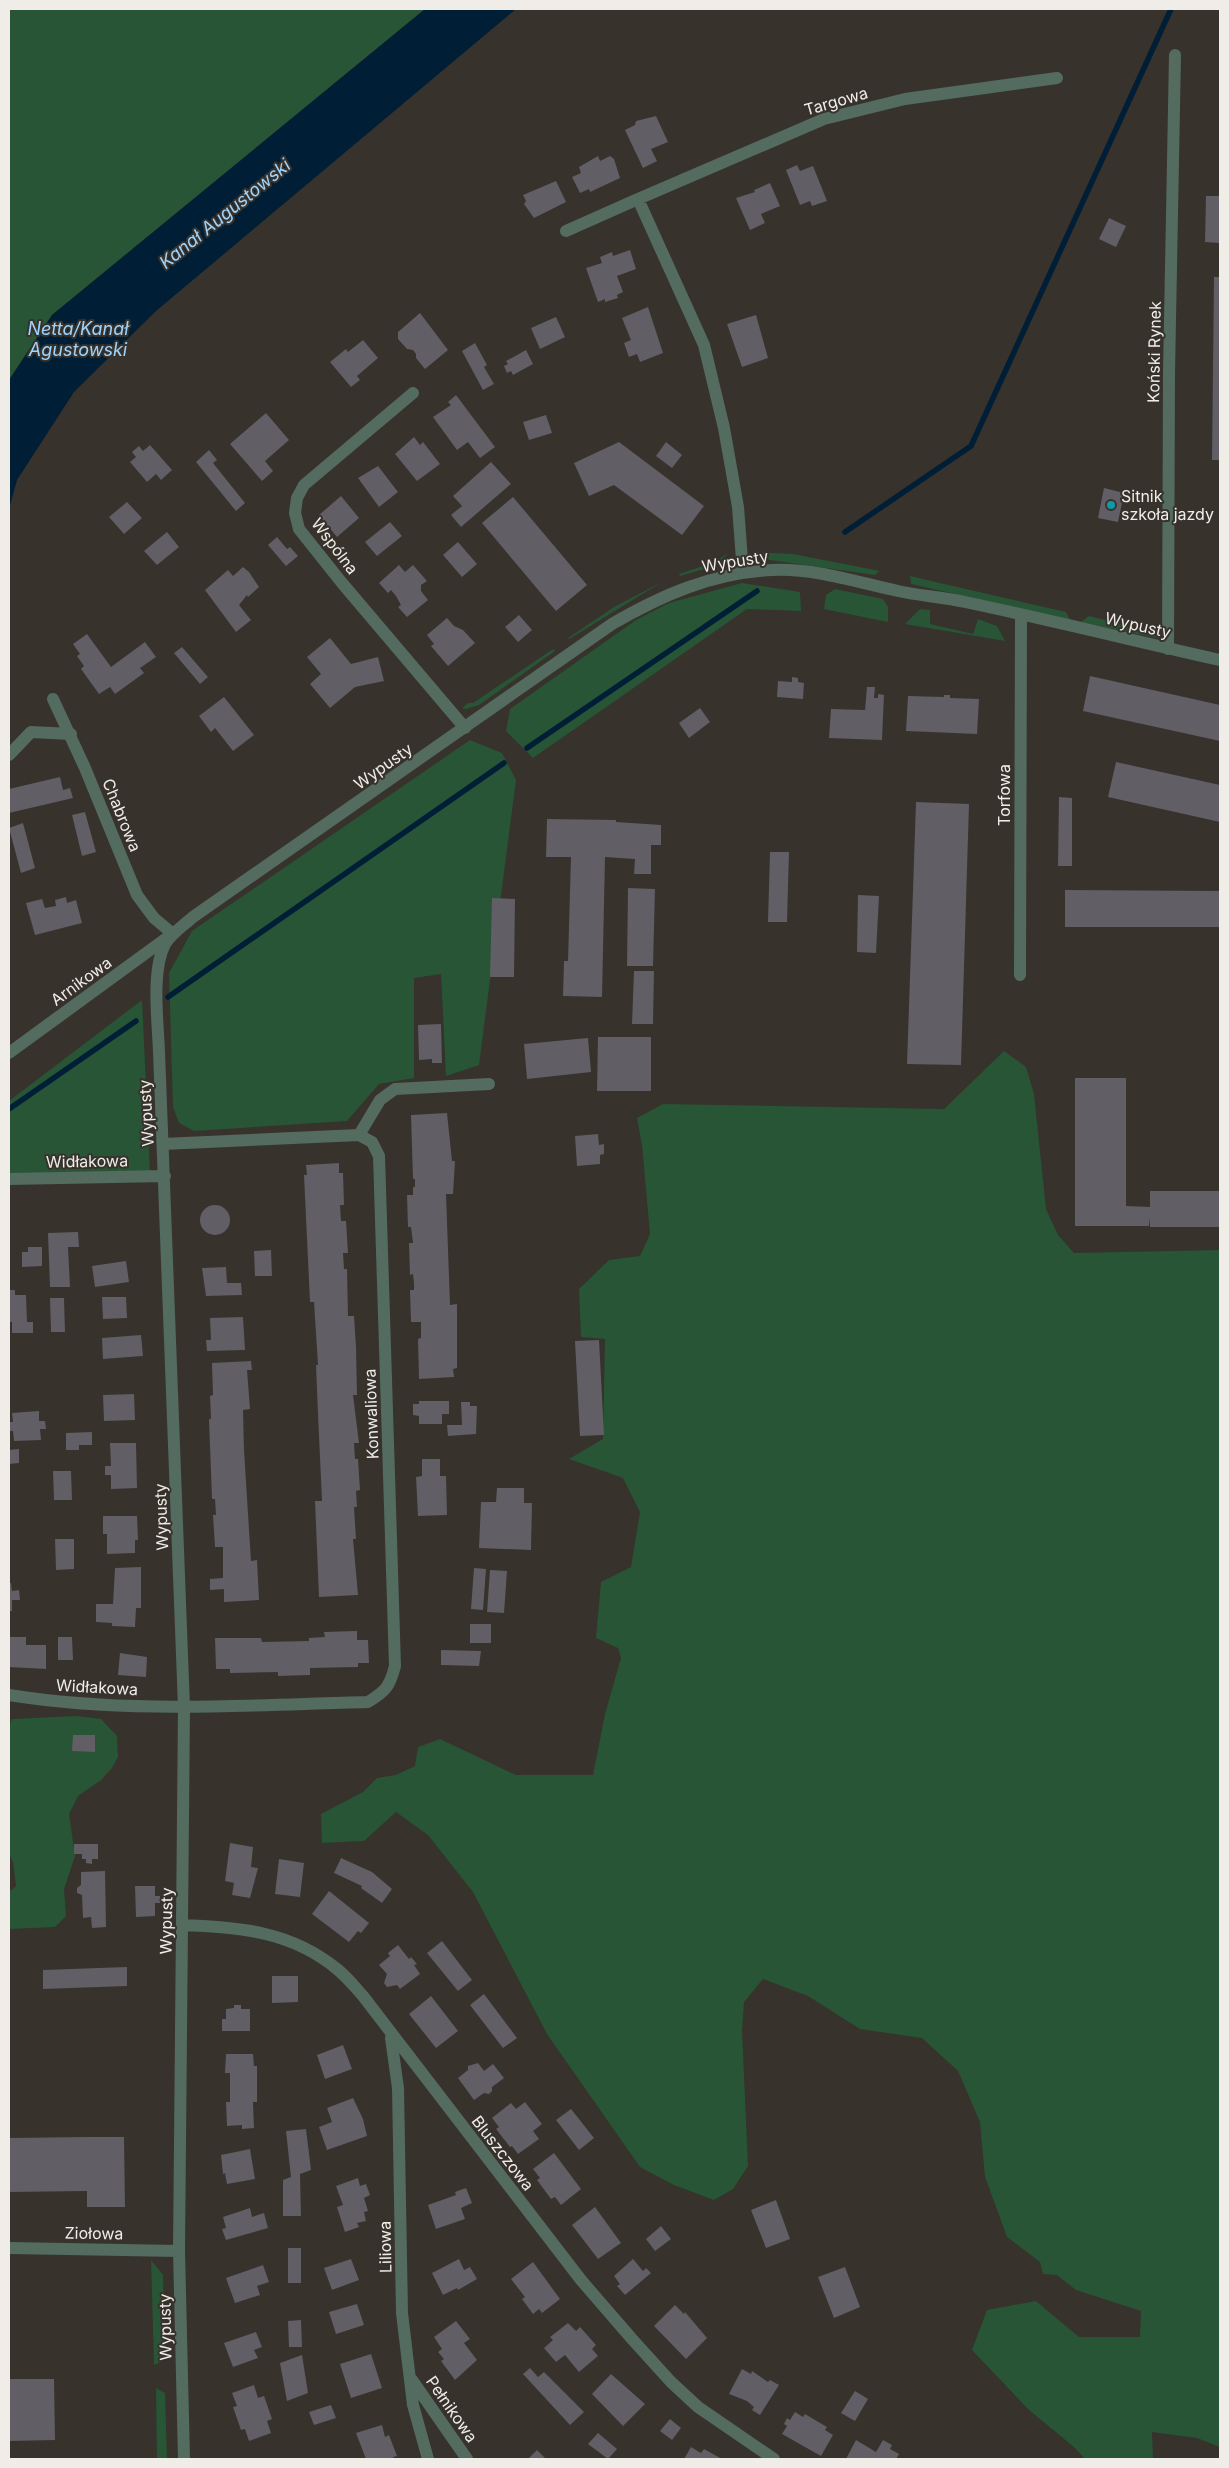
<svg xmlns="http://www.w3.org/2000/svg" width="1229" height="2468" viewBox="0 0 1229 2468" font-family="Inter,sans-serif">
	<rect width="100%" height="100%" fill="#37322c"/>
	<path fill="#275536" d="M9,9H425L52,315L9,380Z
		M752,552L793,554L880,571L875,575L763,559Z
		M728,553L715,566L680,576L679,574L715,562Z
		M910,576L1066,612L1070,620L911,584Z
		M662,582L569,639L568,638L614,607Z
		M742,583L800,592L801,611L747,609L533,758L506,731L510,709L636,620L669,603Z
		M835,589L883,599L888,607V622L824,609L826,595Z
		M920,609L930,610V624L973,634L978,619L997,626L1005,641L905,624Z
		M1089,616L1170,636L1161,639L1081,622Z
		M553,649L555,651L479,705L466,709L462,708L468,703H473Z
		M470,740L502,753L516,780L479,1065L446,1076L441,974L414,978V1078L379,1084L347,1121L194,1131L179,1123L173,1107L169,973L192,931Z
		M142,1000L150,1172L9,1181V1101Z
		M1004,1051L1026,1067L1034,1094L1046,1209L1058,1235L1074,1253L1220,1250V2447L1197,2438L1152,2432L1153,2459H1085L1075,2448L1028,2409L972,2350L987,2310L1036,2301L1079,2337H1140L1141,2311L1076,2290L1057,2275L1043,2274L1040,2262L1007,2237L985,2177L980,2122L958,2071L922,2038L860,2029L808,1996L763,1979L744,2002L742,2031L748,2166L733,2189L714,2200L674,2185L640,2167L547,2034L473,1892L428,1835L396,1812L364,1841L322,1843L321,1814L363,1792L377,1778L396,1775L415,1766L418,1747L440,1739L516,1775H593L605,1714L621,1658L618,1648L596,1638L601,1582L631,1567L640,1512L623,1478L569,1459L603,1439L605,1339L581,1337L579,1289L609,1260L640,1256L650,1234L642,1145L637,1118L663,1104L944,1109Z
		M76,1716L101,1719L117,1736L118,1757L112,1768L101,1780L78,1796L69,1814L75,1856L64,1889L66,1916L55,1927L9,1929V1892L16,1886L13,1862L9,1854V1727L12,1719Z
		M151,2260L163,2275L165,2356V2360L154,2365Z
		M156,2388L165,2393L167,2459H157Z"/>
	<path fill="#001f36" d="M425,9H516L156,311L74,392L17,480L9,509V380L52,315Z"/>
	<g fill="none" stroke-linecap="round" stroke-linejoin="round">
		<path stroke="#001f36" stroke-width="5.5" d="M845,532L971,446L1171,9
			M527,748L757,591
			M168,997L504,763
			M9,1109L136,1021"/>
	</g>
	<path fill="#615e65" d="M656,116L668,142L651,149L657,161L643,168L625,130L635,125L636,121Z
		M598,156L600,161L610,156L614,159L620,178L590,192L589,189L580,193L572,177L581,173L579,167Z
		M797,165L800,171L813,166L827,201L812,206L810,201L800,205L786,170Z
		M556,181L566,202L534,218L524,204L526,201L523,195Z
		M770,183L780,206L761,214L765,223L750,230L736,198L755,192L754,190Z
		M1206,196H1220V243L1205,242Z
		M1109,218L1126,226L1116,247L1099,239Z
		M630,250L636,269L617,276L623,292L617,295L618,298L605,302V299L598,302L586,268L602,263L600,257L612,252L613,256Z
		M1214,277H1220V460H1212Z
		M648,307L663,353L640,362L637,354L629,357L624,343L631,340L622,318Z
		M420,313L448,350L425,369L416,358V354L413,350L407,349L398,339V332Z
		M756,315L768,358L742,367L727,324Z
		M556,317L565,337L540,349L531,328Z
		M363,340L378,358L357,376L360,380L351,387L330,362L346,349L348,352Z
		M475,343L487,365L484,367L494,384L483,390L462,351Z
		M526,350L533,364L513,375L511,371L507,373L504,366L508,364L506,361Z
		M456,395L495,447L480,458L468,442L457,450L433,417L451,405L448,402Z
		M266,413L289,440L265,461L273,471L262,481L230,444Z
		M546,415L552,433L529,440L523,422Z
		M414,437L420,445L423,442L440,464L417,481L395,454Z
		M619,442L704,506L682,535L614,485L589,496L574,463Z
		M666,442L682,455L672,468L656,456Z
		M150,445L172,470L161,480L156,474L147,482L130,462L136,457L132,452L139,446L143,451Z
		M209,450L217,460L213,463L245,503L236,511L196,462Z
		M491,462L511,484L461,527L451,515L462,506L453,496Z
		M378,466L398,492L379,507L358,478Z
		M1104,488L1124,493L1118,522L1098,518Z
		M341,496L359,518L337,537L319,515Z
		M513,497L587,585L556,611L482,523Z
		M127,502L142,518L124,534L109,517Z
		M390,522L402,536L377,556L365,542Z
		M167,532L179,547L157,565L144,551Z
		M277,537L287,549L290,547L298,556L286,566L268,545Z
		M458,542L477,564L462,577L443,555Z
		M399,565L405,572L413,565L427,581L421,585V591L428,600L407,617L398,607L401,605L396,596L391,590L388,593L379,583Z
		M243,567L249,572L259,587L248,597L247,595L239,605L251,620L236,632L205,590L228,570L233,576Z
		M519,615L532,630L518,642L505,627Z
		M447,618L454,626L463,630L475,643L448,666L431,646L434,644L427,635Z
		M87,634L111,667L145,642L156,657L140,668L144,673L115,694L110,687L99,694L81,669L84,666L77,656L80,654L73,644Z
		M330,638L351,664L378,657L384,681L355,687L330,708L310,684L321,674L307,657Z
		M182,647L208,677L200,684L174,653Z
		M1090,676L1220,705V741L1083,711Z
		M792,677L798,678V682L804,683L803,699L777,697L778,681L792,682Z
		M867,687H875L874,698H878V694L884,695L882,740L829,738L831,709L865,710Z
		M944,695H950V698L979,699L977,734L906,731L908,696L944,697Z
		M224,697L254,735L233,751L215,728L211,732L199,716Z
		M700,708L710,722L689,738L679,723Z
		M1116,762L1220,785V822L1108,797Z
		M60,777L63,790L70,788L73,798L9,813V789Z
		M1059,797L1072,798V866H1058Z
		M916,802L969,804L961,1065L907,1064Z
		M85,812L96,852L82,856L72,815Z
		M547,819L616,820V822L661,825V845H651V874H634L635,859L605,857L602,997L563,996L564,961H568L571,857H546Z
		M23,823L35,868L21,873L9,828Z
		M770,852H789L787,922H768Z
		M628,888L655,889L653,966H627Z
		M1065,890L1220,891V927H1065Z
		M858,895L879,896L876,953L857,952Z
		M66,897L67,903L76,900L82,923L35,935L26,903L42,899L45,908L56,906L55,900Z
		M492,898L515,899L514,977H490Z
		M634,971H654L653,1024H632Z
		M441,1024L442,1063H432V1059L419,1060L418,1025Z
		M598,1037H651V1091H597Z
		M588,1038L591,1072L527,1079L524,1044Z
		M1075,1078H1126V1206L1150,1207V1191H1220V1227H1150V1218L1149,1226H1075Z
		M447,1113L452,1161H455L453,1194H446L450,1305L457,1304V1368L453,1369L454,1377L419,1379L418,1339L421,1338V1322H411L410,1290H414V1283L413,1274L410,1275L409,1243H413L411,1227H408L407,1195H413V1187H415V1179H413L411,1115Z
		M598,1134L599,1145L604,1144V1154L600,1155V1164L577,1166L575,1136Z
		M339,1163V1173H343L344,1205H340L341,1221H346L348,1253H343L344,1269H347L348,1316H354L356,1347L357,1395H353L359,1443H354L355,1459H358L360,1490L356,1491L357,1507H354L356,1539H353L358,1595L319,1597L315,1501H322L318,1414L316,1365H318L314,1302H310L304,1175H307L306,1165Z
		M200 1220a15 15 0 1 1 30 0a15 15 0 1 1-30 0Z
		M78,1232L79,1247H68L70,1287H50L48,1233Z
		M28,1247H42V1266L22,1267V1252H28Z
		M271,1250L272,1276H255L254,1251Z
		M126,1261L129,1282L95,1287L92,1266Z
		M226,1267L227,1283H241L242,1295L206,1296L202,1268Z
		M9,1290H15V1295H26L27,1322H33V1333H12V1322H9Z
		M102,1297H126L127,1318L103,1319Z
		M50,1298H64L65,1332H51Z
		M243,1317L245,1350L207,1351L206,1340H211L210,1318Z
		M141,1335L143,1356L103,1359L102,1338Z
		M599,1340L604,1435L580,1436L575,1341Z
		M251,1361L252,1370H247L250,1409L243,1410L244,1450L251,1561L257,1560L259,1600L224,1602V1589L210,1590V1579L223,1578V1547H215L213,1515H216L215,1499H212L209,1419H211L210,1396L213,1395L212,1363Z
		M134,1394L135,1420L104,1421L103,1395Z
		M419,1401H449V1414H442V1424H419V1416L413,1415V1404H419Z
		M461,1402H470V1406H477L476,1434L448,1436L447,1425H462Z
		M39,1411V1421H45L46,1429H40L41,1440L14,1441L13,1431H9V1422H13L12,1413Z
		M92,1432V1445H79V1450H66V1433Z
		M110,1443H136L137,1488L111,1489V1475H105V1466H111Z
		M19,1449V1463L9,1464V1450Z
		M422,1459H440V1476H446L447,1515L418,1516L416,1477L422,1476Z
		M53,1471H71L72,1500H54Z
		M497,1488H524V1503H532L531,1550L479,1548L481,1502H496Z
		M103,1516H137L138,1540H135V1553L107,1554V1534H103Z
		M55,1539H74V1569L56,1570Z
		M141,1567V1608H136L135,1627L112,1626V1623L96,1622V1604H113L115,1568Z
		M474,1568L486,1569L483,1610L471,1609Z
		M490,1570L507,1571L504,1613L487,1612Z
		M9,1583H11L12,1591L19,1590L20,1600H12V1611H9Z
		M470,1624H491V1643H470Z
		M357,1631V1640H368L369,1663H358V1667L310,1668V1675L278,1676V1672L230,1673V1669H216L215,1638H261L262,1642L309,1641V1638L325,1637L324,1632Z
		M9,1637H26V1645H46V1669L9,1667Z
		M58,1637H72L73,1660H58Z
		M441,1650L481,1651L479,1666L441,1665Z
		M120,1653L147,1657L146,1677L118,1675Z
		M73,1735H95V1752L72,1751Z
		M230,1843L253,1847L251,1867L258,1868L250,1898L232,1895L234,1883L225,1881Z
		M74,1844H98V1859H92V1864L86,1863V1859H82V1854H74Z
		M341,1858L372,1872L392,1889L382,1903L361,1888L362,1886L334,1873Z
		M279,1859L304,1863L300,1897L275,1894Z
		M105,1871L106,1927L92,1928L91,1917L83,1918L82,1895L77,1893V1888L81,1885V1872Z
		M135,1886H155V1896H160V1903H155V1916L136,1917Z
		M329,1891L369,1923L361,1933L358,1931L349,1942L312,1914Z
		M442,1941L472,1980L458,1991L427,1953Z
		M398,1945L409,1959L411,1957L417,1964L414,1965L420,1974L400,1989L397,1985L387,1987L384,1983L387,1974L379,1965L390,1956L388,1953Z
		M127,1967V1986L43,1989V1970Z
		M272,1976H298V2002L272,2003Z
		M484,1994L517,2038L503,2048L470,2005Z
		M431,1996L458,2031L436,2048L409,2014Z
		M234,2005H241V2009H250V2031H222V2019H226V2009L234,2008Z
		M343,2045L352,2069L325,2079L317,2055Z
		M226,2054H253L254,2066H257V2102H253L254,2128L242,2129V2125L227,2126L226,2102H230V2073H225Z
		M478,2063L484,2071L493,2064L504,2078L492,2087V2091L489,2094L484,2093L474,2100L458,2078L468,2070V2066Z
		M353,2098L363,2119L367,2136L327,2150L319,2127L332,2122L327,2108Z
		M525,2102L542,2124L533,2131L539,2139L518,2154L512,2146L510,2147L496,2129L499,2127L492,2118L511,2103L516,2109Z
		M571,2109L594,2138L579,2150L556,2120Z
		M306,2129L311,2170L300,2174L301,2216H283V2180L291,2177L286,2131Z
		M87,2137H124L125,2207H87V2191L9,2192V2138Z
		M250,2149L255,2179L227,2184L225,2173L223,2174L221,2155Z
		M554,2153L581,2189L561,2205L555,2197L551,2199L537,2180L540,2178L533,2169Z
		M358,2178L360,2186L366,2184L370,2195L364,2198L368,2211L364,2212L366,2221L357,2223L359,2227L345,2232L337,2207L343,2205L336,2186Z
		M466,2188L472,2203L461,2208L465,2219L436,2229L428,2205L456,2195L455,2192Z
		M776,2200L790,2239L766,2248L751,2210Z
		M595,2207L621,2243L598,2259L572,2225Z
		M250,2208L252,2217L264,2213L268,2228L226,2240L222,2229L226,2228L223,2217Z
		M661,2226L671,2239L655,2251L646,2239Z
		M288,2248H301V2283H288Z
		M351,2259L359,2280L332,2290L324,2268Z
		M459,2259L464,2270L470,2267L477,2279L458,2290L457,2288L443,2295L432,2273Z
		M633,2259L643,2271L646,2268L651,2273L625,2295L617,2286L620,2284L614,2276Z
		M533,2262L560,2299L542,2313L539,2309L533,2314L522,2299L525,2297L511,2279Z
		M263,2265L269,2282L257,2286L260,2295L235,2303L226,2278Z
		M845,2267L860,2307L834,2318L818,2277Z
		M357,2304L364,2325L336,2334L329,2312Z
		M675,2305L684,2314L685,2312L707,2338L686,2359L654,2326Z
		M301,2320L302,2347H289L288,2321Z
		M456,2321L470,2339L464,2343L477,2360L455,2380L441,2361L444,2359L438,2352L442,2349L434,2337Z
		M568,2323L576,2331L580,2327L596,2345L592,2349L598,2356L579,2372L565,2355L556,2362L544,2348L553,2340L550,2337Z
		M256,2332L262,2347L254,2350L258,2358L233,2367L224,2343Z
		M371,2354L382,2388L351,2398L340,2364Z
		M302,2355L308,2393L287,2401L280,2363Z
		M530,2368L538,2377L544,2372L584,2412L570,2425L523,2374Z
		M742,2369L751,2374L752,2371L768,2382L770,2380L779,2385L760,2415L752,2410L754,2407L747,2401L729,2394Z
		M611,2374L645,2404L623,2426L592,2394Z
		M9,2379H54L55,2440L9,2441Z
		M254,2385L258,2398L264,2396L272,2419L267,2421L271,2433L249,2441L245,2429L241,2430L233,2407L237,2406L232,2393Z
		M855,2391L868,2399L855,2421L841,2413Z
		M331,2405L336,2418L314,2425L309,2412Z
		M795,2412L803,2417L805,2414L815,2420L827,2427L825,2430L833,2435L821,2456L782,2434L787,2426L784,2424L787,2418L790,2420Z
		M670,2419L681,2428L672,2440L660,2431Z
		M382,2425L385,2437L389,2435L397,2456L393,2457L394,2459H366L356,2433Z
		M598,2433L617,2449L608,2459L588,2444Z
		M856,2440L876,2452L883,2440L892,2445L890,2449L899,2454L896,2459H846Z
		M691,2447L701,2453L704,2449L722,2459H684Z
		M537,2450L546,2459H528Z"/>
	<g fill="none" stroke-linecap="round" stroke-linejoin="round">
		<path stroke="#546b60" stroke-width="12" d="M638,199L824,119L905,99L1057,78
			M566,231L638,199L704,345L724,428L738,507L743,573
			M413,393L304,485L297,498L295,513L299,529L342,583L465,728
			M1168,649L1169,373L1175,55
			M53,699L85,768L137,895L154,918L173,934
			M9,755L31,732L71,734
			M1020,975L1021,615
			M9,1053L168,937
			M359,1135L380,1100L395,1089L489,1084
			M9,1179L165,1176
			M9,1695C127,1714 249,1705 368,1702C386,1691 390,1686 395,1666L379,1156L372,1142L359,1135L163,1144
			M182,1925C238,1927 291,1931 337,1969C347,1977 355,1987 363,1996L581,2280L632,2339L671,2382L698,2407L774,2459
			M391,2038L398,2088L402,2313L413,2405L428,2459
			M9,2248L179,2251
			M412,2380L467,2459
			M184,2459L179,2251L184,1707L159,1052C158,1022 151,971 165,944C172,933 183,926 193,917L612,624C662,595 712,573 772,570C815,568 856,582 898,591C920,596 943,597 965,602C1051,620 1135,641 1220,660"/>
	</g>
	<circle fill="#0f9aa8" stroke="#37322c" stroke-width="2" cx="1111" cy="505" r="5"/>
	<g text-anchor="middle" stroke-width="4" stroke-linejoin="round" paint-order="stroke">
		<g font-size="16" fill="#f0ede9" stroke="#37322c">
			<text transform="translate(836 101) rotate(-16)" y="6">Targowa</text>
			<text transform="translate(1154 352) rotate(-89)" y="6">Koński Rynek</text>
			<text transform="translate(335 546) rotate(53)" y="6">Wspólna</text>
			<text transform="translate(735 561) rotate(-9)" y="6">Wypusty</text>
			<text transform="translate(1138 625) rotate(13)" y="6">Wypusty</text>
			<text transform="translate(383 766) rotate(-35)" y="6">Wypusty</text>
			<text transform="translate(1004 795) rotate(-90)" y="6">Torfowa</text>
			<text transform="translate(122 815) rotate(68)" y="6">Chabrowa</text>
			<text transform="translate(81 981) rotate(-36)" y="6">Arnikowa</text>
			<text transform="translate(146 1113) rotate(-93)" y="6">Wypusty</text>
			<text transform="translate(87 1161) rotate(-1)" y="6">Widłakowa</text>
			<text transform="translate(371 1414) rotate(-92)" y="6">Konwaliowa</text>
			<text transform="translate(161 1517) rotate(-92)" y="6">Wypusty</text>
			<text transform="translate(97 1687) rotate(3)" y="6">Widłakowa</text>
			<text transform="translate(166 1921) rotate(-89)" y="6">Wypusty</text>
			<text transform="translate(503 2153) rotate(52)" y="6">Bluszczowa</text>
			<text transform="translate(94 2233) rotate(1)" y="6">Ziołowa</text>
			<text transform="translate(385 2247) rotate(-91)" y="6">Liliowa</text>
			<text transform="translate(165 2327) rotate(-91)" y="6">Wypusty</text>
			<text transform="translate(452 2409) rotate(55)" y="6">Pełnikowa</text>
		</g>
		<g font-size="16" fill="#f0ede9" stroke="#37322c" text-anchor="start">
			<text x="1121" y="502">Sitnik<tspan x="1121" dy="18">szkoła jazdy</tspan></text>
		</g>
		<g font-size="18" font-style="italic" fill="#9dd4fe" stroke="#37322c">
			<text transform="translate(225 214) rotate(-39)" y="6">Kanał Augustowski</text>
			<text x="78" y="335">Netta/Kanał<tspan x="78" dy="21">Agustowski</tspan></text>
		</g>
	</g>
	<rect width="1229" height="2468" fill="none" stroke="#f0ede9" stroke-width="20"/>
</svg>
